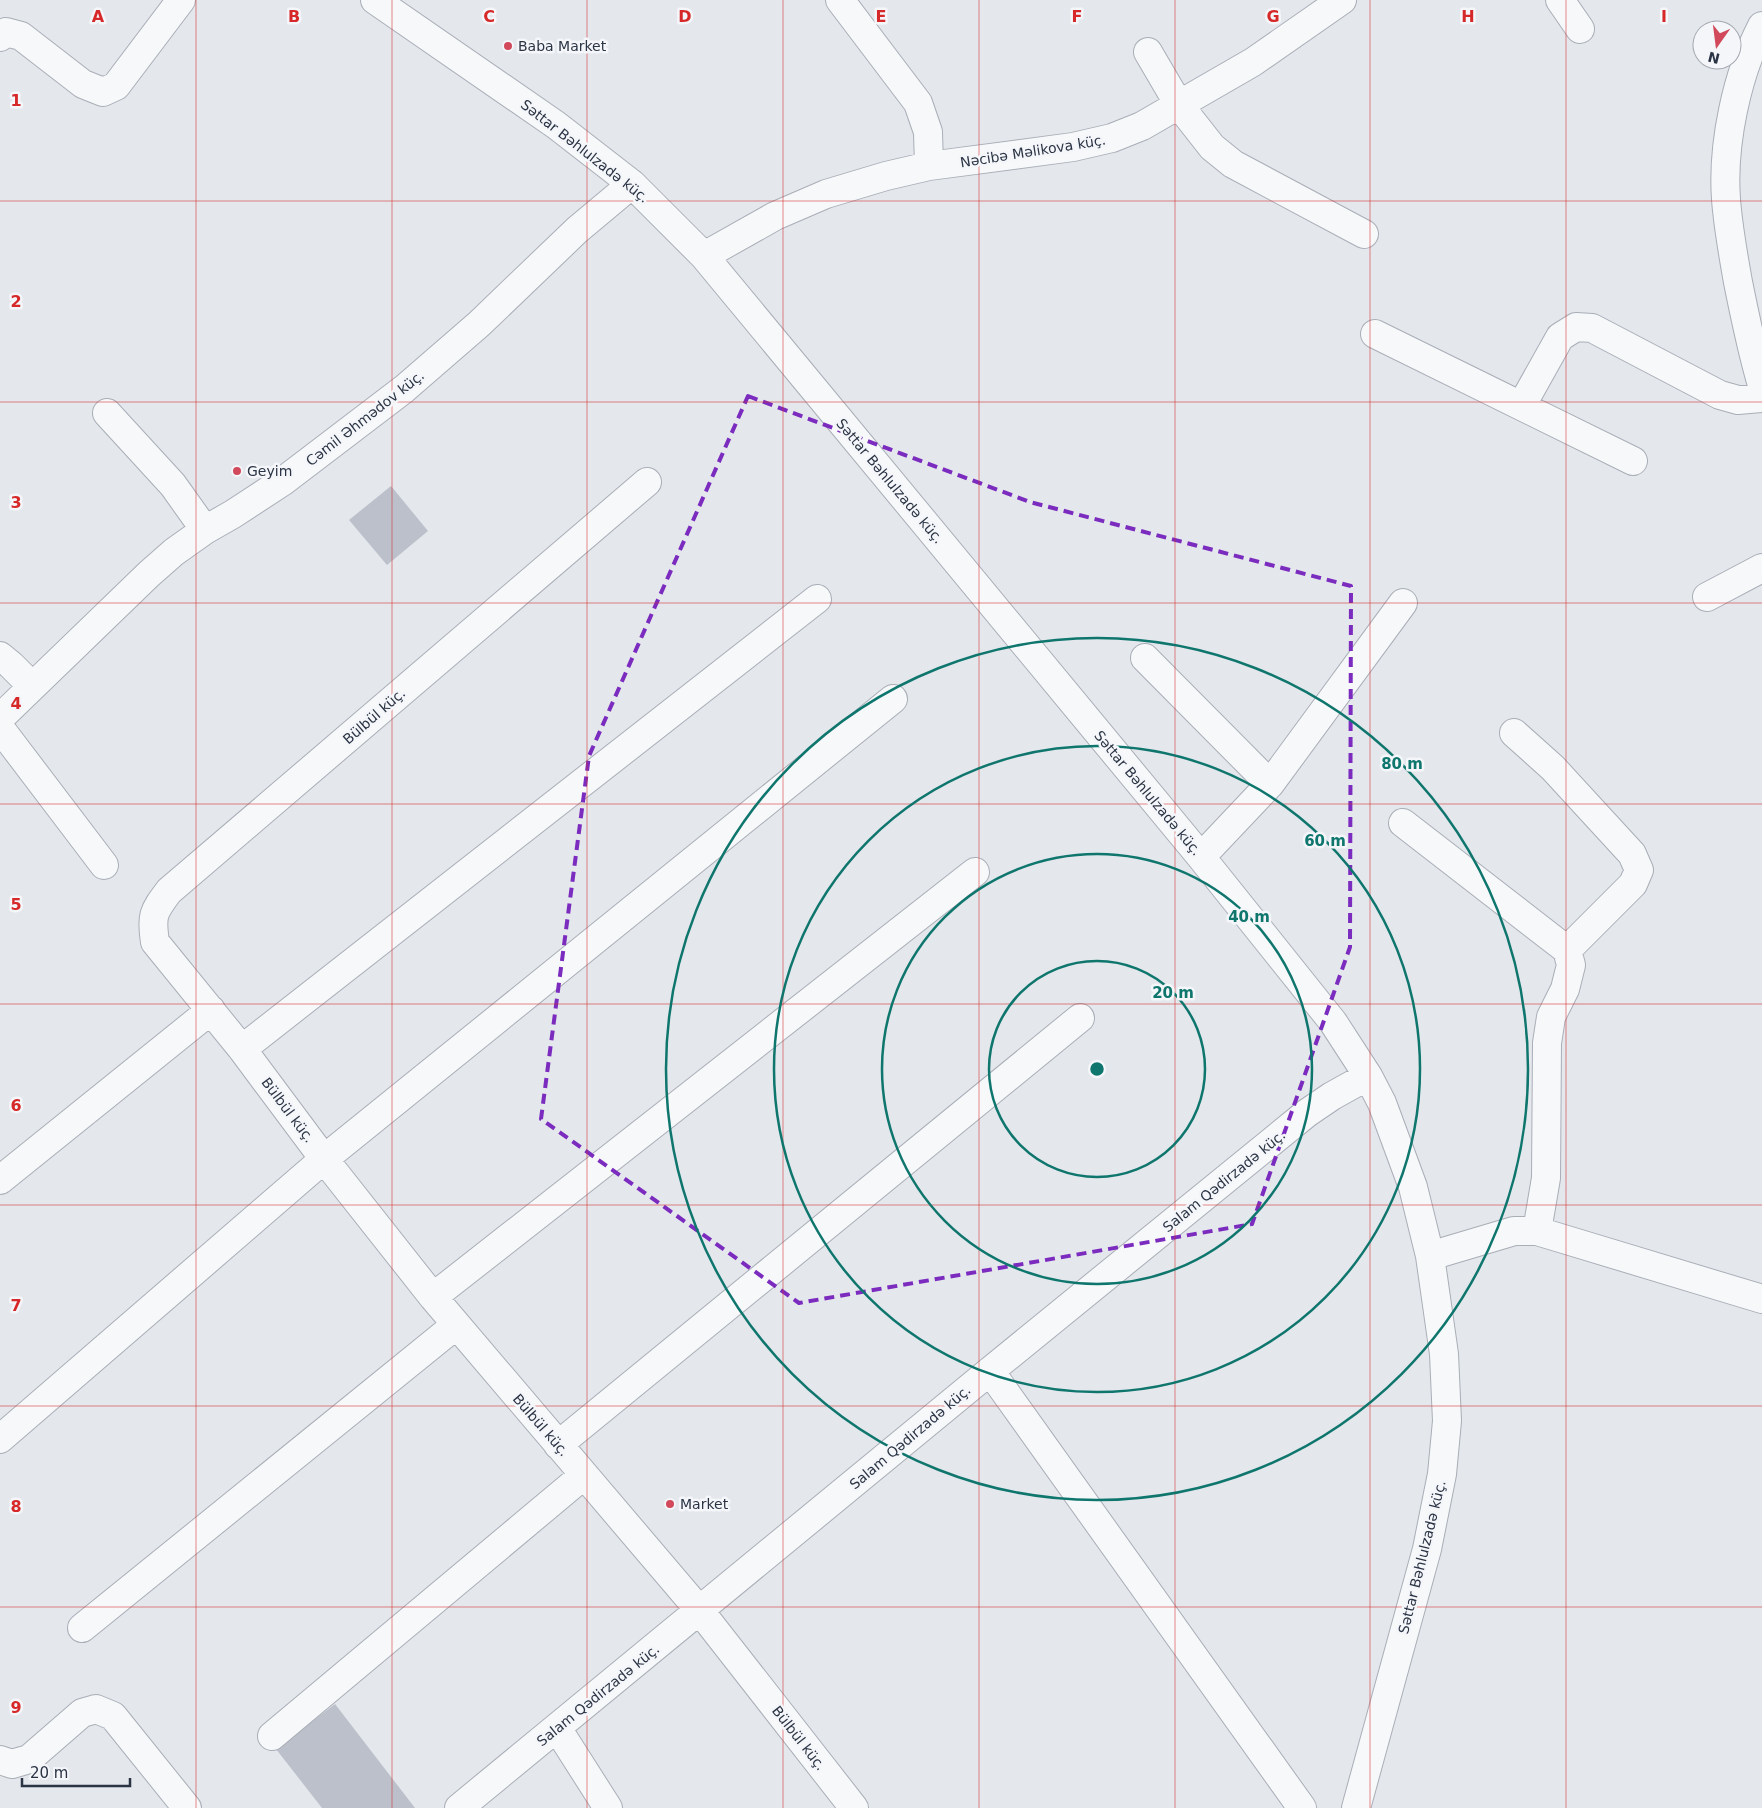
<svg xmlns="http://www.w3.org/2000/svg" width="1762" height="1808" viewBox="0 0 1762 1808" font-family="'DejaVu Sans',sans-serif">
	<rect width="100%" height="100%" fill="#e4e7ec"/>
	<path fill="#bbc0ca" d="M391,486L428,531L387,565L349,520Z
		M335,1704L415,1808H322L276,1749Z"/>
	<g fill="none" stroke-linecap="round" stroke-linejoin="round">
		<g stroke="#a9aeb7" stroke-width="30">
			<path id="minor" d="M375,0L556,125L632,184L704,256L1201,857L1333,1022L1368,1076L1382,1103L1413,1187L1430,1256L1444,1354L1447,1421L1442,1474L1427,1549L1356,1808
				M840,0L918,103L928,132L929,166
				M1560,0L1580,29
				M1762,26C1737,74 1722,144 1726,199C1728,227 1733,254 1738,282C1745,317 1752,351 1762,385
				M0,37L6,32L21,36L83,84L103,92L116,86L181,0
				M1148,52L1179,105L1212,147L1233,164L1364,234
				M704,256L775,216L826,194L886,176L929,166L1073,147L1112,138L1142,126L1253,62L1342,0
				M1375,334L1633,461
				M1522,405L1560,337L1576,327L1592,328L1720,395L1738,400L1762,398
				M107,413L173,485L205,530
				M647,482L169,891C153,912 151,916 155,942L242,1049L324,1159L433,1297L700,1611L854,1808
				M1707,597L1762,568
				M0,656L11,665L32,686
				M1145,658L1270,784
				M0,718L149,574L174,552L205,530L233,514L282,482L404,389L479,324L577,230L632,184
				M0,728L104,865
				M1514,733L1553,768L1632,854L1639,870L1633,884L1567,950
				M1403,823L1567,950L1571,965L1565,989L1551,1017L1547,1043L1546,1178L1537,1231H1514L1430,1256
				M1201,857L1270,784L1403,603
				M242,1049L817,599
				M0,1180L211,1010
				M1537,1231L1762,1299
				M433,1297L975,872
				M990,1371L1302,1808
				M0,1439L324,1159L893,699
				M558,1445L1080,1018
				M82,1628L456,1325
				M557,1728L608,1808
				M272,1736L584,1475
				M0,1760L12,1764L29,1759L82,1713L96,1709L113,1716L187,1808
				M459,1808L990,1371L1307,1113L1332,1096L1368,1076"/>
		</g>
		<use href="#minor" stroke="#f7f8fa" stroke-width="28"/>
	</g>
	<path fill="none" stroke="#7b2cbf" stroke-width="4" stroke-dasharray="10 6" stroke-linejoin="round" d="M748,396L1030,502L1351,586L1350,947L1252,1224L799,1303L541,1119L589,756Z"/>
	<path fill="none" stroke="#d62828" stroke-width="1" stroke-opacity="0.55" d="M196,0V1808M392,0V1808M587,0V1808M783,0V1808M979,0V1808M1175,0V1808M1370,0V1808M1566,0V1808M0,201H1762M0,402H1762M0,603H1762M0,804H1762M0,1004H1762M0,1205H1762M0,1406H1762M0,1607H1762"/>
	<g fill="none" stroke="#0f766e" stroke-width="2.5">
		<circle cx="1097" cy="1069" r="108"/>
		<circle cx="1097" cy="1069" r="215"/>
		<circle cx="1097" cy="1069" r="323"/>
		<circle cx="1097" cy="1069" r="431"/>
	</g>
	<g fill="#d1495b" stroke="#f4f6f9" stroke-width="2">
		<circle cx="508" cy="46" r="5"/>
		<circle cx="237" cy="471" r="5"/>
		<circle cx="670" cy="1504" r="5"/>
	</g>
	<g text-anchor="middle" stroke-width="5" stroke-linejoin="round" paint-order="stroke">
		<g font-size="14" fill="#2b3445" stroke="#f4f6f9" text-anchor="start">
			<text x="518" y="51">Baba Market</text>
			<text x="247" y="476">Geyim</text>
			<text x="680" y="1509">Market</text>
		</g>
		<g font-size="14" fill="#2b3445" stroke="#f4f6f9">
			<text transform="translate(585 151) rotate(38)" y="5">Səttar Bəhlulzadə küç.</text>
			<text transform="translate(1033 151) rotate(-9)" y="5">Nəcibə Məlikova küç.</text>
			<text transform="translate(365 418) rotate(-38)" y="5">Cəmil Əhmədov küç.</text>
			<text transform="translate(890 481) rotate(50)" y="5">Səttar Bəhlulzadə küç.</text>
			<text transform="translate(374 716) rotate(-41)" y="5">Bülbül küç.</text>
			<text transform="translate(1148 793) rotate(50)" y="5">Səttar Bəhlulzadə küç.</text>
			<text transform="translate(288 1110) rotate(53)" y="5">Bülbül küç.</text>
			<text transform="translate(1224 1181) rotate(-39)" y="5">Salam Qədirzadə küç.</text>
			<text transform="translate(541 1425) rotate(49)" y="5">Bülbül küç.</text>
			<text transform="translate(910 1437) rotate(-40)" y="5">Salam Qədirzadə küç.</text>
			<text transform="translate(1422 1557) rotate(-76)" y="5">Səttar Bəhlulzadə küç.</text>
			<text transform="translate(598 1695) rotate(-39)" y="5">Salam Qədirzadə küç.</text>
			<text transform="translate(799 1738) rotate(52)" y="5">Bülbül küç.</text>
		</g>
	</g>
	<g font-size="16" text-anchor="middle" font-weight="bold" fill="#d62828" stroke="#f4f6f9" stroke-width="5" stroke-linejoin="round" paint-order="stroke">
		<text x="98" y="22">A</text>
		<text x="294" y="22">B</text>
		<text x="489" y="22">C</text>
		<text x="685" y="22">D</text>
		<text x="881" y="22">E</text>
		<text x="1077" y="22">F</text>
		<text x="1273" y="22">G</text>
		<text x="1468" y="22">H</text>
		<text x="1664" y="22">I</text>
		<text x="16" y="106">1</text>
		<text x="16" y="307">2</text>
		<text x="16" y="508">3</text>
		<text x="16" y="709">4</text>
		<text x="16" y="910">5</text>
		<text x="16" y="1111">6</text>
		<text x="16" y="1311">7</text>
		<text x="16" y="1512">8</text>
		<text x="16" y="1713">9</text>
	</g>
	<circle cx="1097" cy="1069" r="8" fill="#0f766e" stroke="#f4f6f9" stroke-width="2.5"/>
	<g font-size="15" text-anchor="middle" font-weight="bold" fill="#0f766e" stroke="#f4f6f9" stroke-width="5" stroke-linejoin="round" paint-order="stroke">
		<text x="1402" y="769">80 m</text>
		<text x="1325" y="846">60 m</text>
		<text x="1249" y="922">40 m</text>
		<text x="1173" y="998">20 m</text>
	</g>
	<g transform="translate(1717 45) rotate(194)"><circle r="24" fill="#f4f6f9" stroke="#a4a8b1"/>
	<path d="M0-4L9 19L0 12L-9 19Z" fill="#d1495b"/>
	<text y="-8" font-size="14" font-weight="bold" text-anchor="middle" fill="#2b3445">N</text>
	</g>
	<path d="M22 1778v8h108v-8" fill="none" stroke="#2b3445" stroke-width="2.5"/>
	<text x="30" y="1778" font-size="15" fill="#2b3445" stroke="#f4f6f9" stroke-width="4" paint-order="stroke">20 m</text>
</svg>
